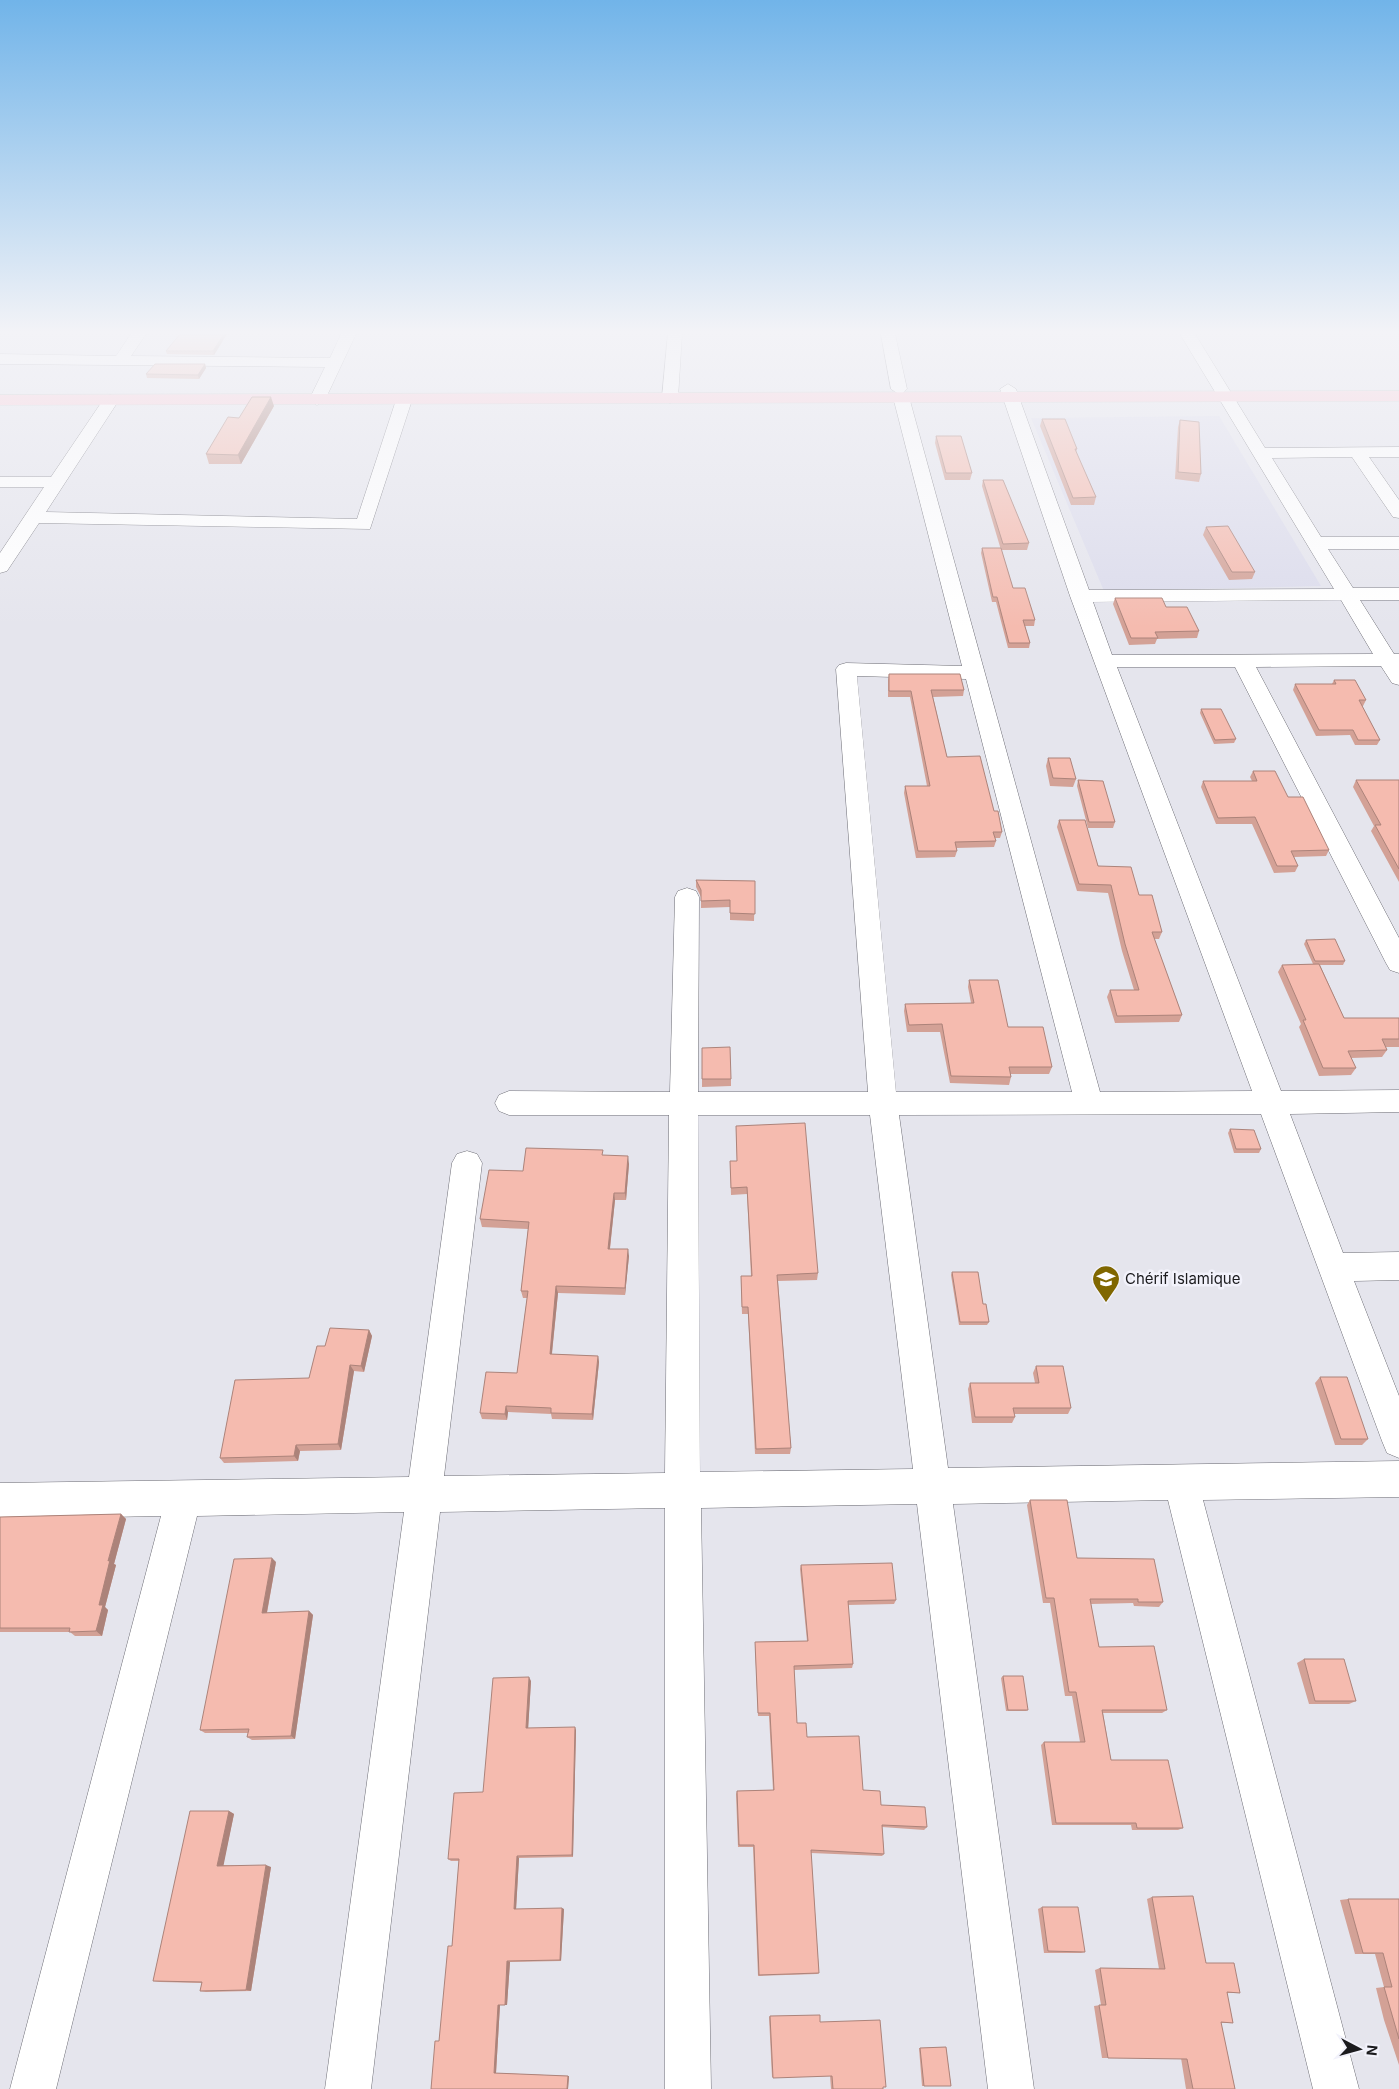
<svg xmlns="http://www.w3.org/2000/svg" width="1399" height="2089" viewBox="0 0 1399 2089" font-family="Inter,sans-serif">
	<rect width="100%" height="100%" fill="#e5e5ed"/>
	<path fill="#dcdcec" d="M1219,416L1321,586L1104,591L1031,418Z"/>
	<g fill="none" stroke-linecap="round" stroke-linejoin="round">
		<g stroke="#6e6e76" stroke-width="1">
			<path id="minor" d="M131,334H146L131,356L330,358L341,334H356L325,400L317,405L309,400L325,367L0,364V354L116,356Z
				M668,334H682L678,398L670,403L662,398Z
				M881,334H895L907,389L903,393L909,397L1100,1092L1252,1091L1070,596L1000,389L1008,384L1016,389L1089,590L1334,589L1180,334H1195L1265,448L1399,447V457H1369L1399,500V518L1393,517L1352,457L1272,458L1321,537H1399V549H1328L1353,588H1399V600H1360L1394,654H1399V685L1392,683L1381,666L1256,667L1399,938V973L1390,970L1386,963L1235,667H1117L1281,1091L1399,1090V1112L1290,1114L1343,1253L1399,1252V1280L1354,1281L1399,1396V1458L1387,1453L1382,1441L1261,1114L899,1115L948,1468L1399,1461V1497L1203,1500L1359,2089H1313L1168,1500L953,1504L1034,2089H988L917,1504L701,1508L711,2089H665V1508L440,1512L371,2089H325L404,1512L197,1516L56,2089H10L161,1516L0,1519V1483L409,1477L452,1163L457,1154L467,1151L477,1154L482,1163L444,1476L665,1473L669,1115H509L499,1111L495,1103L499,1095L509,1091L670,1092L675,897L678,891L687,888L696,891L699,897L698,1092H868L836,669L839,665L846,663L962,666L893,397L897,393L891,389ZM1341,600L1373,654L1112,655L1093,602ZM857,676L966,679L1072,1092H896ZM698,1115H870L913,1469L700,1472Z
				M111,395L119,400L46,512L357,519L396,400L404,395L412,400L370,529L39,523L7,571L0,573V553L44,487H0V477H51L105,397Z"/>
		</g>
		<g stroke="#c4c4c4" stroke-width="1">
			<path id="major" d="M1399,391V401L0,405V395Z"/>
		</g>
		<use href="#minor" fill="#fff" fill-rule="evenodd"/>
		<use href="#major" fill="#fec7d3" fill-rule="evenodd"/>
	</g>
	<path fill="#d3a196" d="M227,334L214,355L167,354L166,351Z
		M205,364L206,368L199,379L147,378L146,374Z
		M274,406L241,464H209L206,454L239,418Z
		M1042,419L1077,449L1076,452L1096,497L1094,505H1071L1040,426Z
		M1180,420L1201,474L1199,482L1175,479L1178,427Z
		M936,436L972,473L970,480H945L935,443Z
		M983,480L1029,543L1027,550H1001L982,486Z
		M1206,527L1255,572L1252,579L1229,580L1203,535Z
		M982,548L1013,588L1035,620L1034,626H1025L1030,643L1029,648H1008L996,602H992L981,553Z
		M1115,598L1166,607L1199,631L1197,638L1157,639L1155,644L1129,645L1113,604Z
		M889,674L964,690L963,696L933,697L947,757L994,811L1002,832L1000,838H995L996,841L994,847L956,848L957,851L955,857L916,858L904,793L905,786H927L910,697H888V680Z
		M1334,680L1366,700L1363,706H1362L1380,740L1377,745H1355L1350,735L1316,736L1293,690L1295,684H1332Z
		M1201,709L1236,739L1234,743L1214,744L1200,713Z
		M1048,758L1076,779L1073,787L1050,786L1046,766Z
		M1253,771L1288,797L1329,850L1326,856L1294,857L1298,866L1295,872L1274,873L1252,824H1216L1201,787L1203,781H1252L1250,777Z
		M1078,780L1115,822L1113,828H1088L1077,786Z
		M1356,780H1399V882L1371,831L1374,826L1353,787Z
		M1059,820L1098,866L1139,895L1162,932L1159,939H1154L1182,1015L1179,1022L1115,1023L1107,997L1110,990H1134L1122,951L1108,893L1077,891L1057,827Z
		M696,880L755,881L754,921L730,920V907L701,908V897L696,887Z
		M1306,940L1345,961L1343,965H1320L1344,1018H1399V1047H1386L1387,1050L1382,1057L1351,1058L1356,1068L1351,1075L1319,1076L1299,1027L1301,1024L1278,972L1282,965L1313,964L1304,944Z
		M969,980L1008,1027L1052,1067L1049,1074H1011V1077L1009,1085L950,1083L940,1032H907L904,1011L905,1004L971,1003L968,987Z
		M702,1048L731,1079V1086L702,1087Z
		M736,1126L818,1273L817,1280L778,1281L791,1448L790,1454H755L748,1314H742L741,1283V1276H751L747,1194L731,1195L730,1161H737Z
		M1230,1129L1261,1149L1259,1153H1234L1228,1133Z
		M603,1155L629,1164L626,1200H615L610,1249L629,1256L625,1295L558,1293L552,1354L598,1356L599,1362L593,1420L552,1419L551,1414L508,1412L507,1420L482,1419L480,1413L517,1373L527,1298H523L521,1291L528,1229L482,1227L480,1219L523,1171Z
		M952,1272L983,1304L989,1322L987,1325H959L951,1275Z
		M369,1330L372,1336L364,1372L354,1371L341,1450L300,1451L298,1461L224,1463L220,1458L309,1378L325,1346Z
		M1036,1366L1071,1408L1068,1414H1014L1015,1417L1012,1423H972L968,1389L970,1383H1035L1033,1373Z
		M1320,1377L1368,1439L1362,1445H1335L1315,1383Z
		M1030,1500L1077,1558L1163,1602L1159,1607L1134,1606L1133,1603L1091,1604L1099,1647L1167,1710L1162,1713H1103L1111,1760L1183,1828L1178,1830H1132L1131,1825H1052L1041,1745L1044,1742H1080L1072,1696H1065L1050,1603H1043L1027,1505Z
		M121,1514L126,1519L114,1564L116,1565L105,1607L108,1610L102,1636H75L70,1632H0V1517Z
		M276,1562L267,1613L309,1611L313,1615L295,1739L252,1740L247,1737L248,1733H205L200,1730Z
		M801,1565L896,1600L894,1604L848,1605L853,1664L852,1668L794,1670L797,1723L807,1737L863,1790L881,1805L927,1827L924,1830L882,1827L884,1854L882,1856L811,1853L819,1973L817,1974L758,1976L753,1847H738L736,1794L737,1791L773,1790L769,1716H758L755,1646V1642L807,1641L800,1569Z
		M1304,1659L1356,1701L1349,1704H1309L1297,1663Z
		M1003,1676L1028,1710L1026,1711H1006L1001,1678Z
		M531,1681L528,1728L576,1730L573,1857L519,1858L516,1909H564L561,1961L510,1962L507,2005H500L496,2073L569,2076L568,2089H431L439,2041L452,1946L459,1861H451L448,1859L483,1792Z
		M229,1811L234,1814L223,1865L271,1867L251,1991L206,1992L200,1991L202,1983L160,1982L153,1981Z
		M1152,1897L1206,1963L1240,1993H1227L1233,2023H1221L1235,2089H1186L1181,2058H1102L1094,2006L1101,2005L1095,1970L1100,1968L1159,1969L1147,1899Z
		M1348,1899H1399V2065L1384,2020L1376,1988L1384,1987L1375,1954H1355L1340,1900Z
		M1042,1907L1085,1952L1081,1953H1044L1038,1909Z
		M770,2016L820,2022L883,2087V2089H831L830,2076L772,2077L769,2017Z
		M946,2047L951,2086H922L919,2048Z"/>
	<path fill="#ac837a" d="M224,334H227L214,355L213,351Z
		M205,364L206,368L199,379L198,375Z
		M271,397L274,406L241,464L238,455Z
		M628,1156L629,1164L626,1200L625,1193Z
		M614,1193L615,1200L609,1256L608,1249Z
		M628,1249L629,1256L625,1295V1288Z
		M556,1286L558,1293L551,1361L550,1354Z
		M369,1330L372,1336L364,1372L361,1366Z
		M598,1356L599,1362L593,1420L592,1414Z
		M350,1365L354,1371L341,1450L338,1444Z
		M506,1406L508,1412L507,1420L505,1414Z
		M296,1445L300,1451L298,1461L294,1456Z
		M121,1514L126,1519L114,1564L116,1565L105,1607L108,1610L102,1636L96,1631L99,1605L108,1561Z
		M272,1558L276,1562L266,1617L262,1613Z
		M309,1611L313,1615L295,1739L291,1736Z
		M529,1677L531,1681L528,1731L526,1728Z
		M575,1727L576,1730L573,1857L572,1855Z
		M229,1811L234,1814L223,1868L217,1866Z
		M517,1856L519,1858L516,1910L514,1909Z
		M266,1865L271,1867L251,1991L246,1990Z
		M562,1908L564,1909L561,1961L560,1960Z
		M507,1961L510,1962L507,2005H505Z
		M498,2005H500L496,2073H494Z
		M568,2076H569L568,2089H567Z"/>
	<path fill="#f5bbaf" stroke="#ac837a" d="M180,334H224L213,351H166Z
		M155,364H205L198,375L146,374Z
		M252,397H271L238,455L206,454L228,417L239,418Z
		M1042,419H1065L1077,449H1075L1096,497L1073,498Z
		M1180,420L1199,422L1201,474L1178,472Z
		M936,436H961L972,473H946Z
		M983,480H1003L1029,543L1003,544Z
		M1228,526L1255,572H1232L1206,527Z
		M982,548H1001L1013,588H1025L1035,620H1023L1030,643H1009L997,597H993Z
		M1115,598H1162L1166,607H1187L1199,631L1155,632L1158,638H1131Z
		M889,674H960L964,690H931L947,757L980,756L994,811H998L1002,832H993L996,841L955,842L957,851H918L905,786H930L911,691H889Z
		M1334,680H1355L1366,700H1359L1380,740H1358L1353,730H1319L1295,684H1336Z
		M1201,709H1221L1236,739L1215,740Z
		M1048,758H1070L1076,779L1053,778Z
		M1253,771H1275L1288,797H1303L1329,850L1291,851L1298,866H1277L1255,817L1218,818L1203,781H1257Z
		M1078,780L1103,781L1115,822H1089Z
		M1356,780H1399V869L1375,825H1381Z
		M1059,820H1085L1098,866L1131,867L1139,895H1152L1162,932H1152L1182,1015L1117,1016L1110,990H1139L1125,944L1111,885L1079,884Z
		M696,880L755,881V914L730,913V900L701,901V890Z
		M1335,939L1345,961H1315L1306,940Z
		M1319,964L1344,1018H1399V1039H1382L1387,1050L1348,1051L1356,1068H1323L1303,1020H1306L1282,965Z
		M969,980H998L1008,1027H1043L1052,1067H1009L1011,1077L951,1076L942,1024L909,1025L905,1004L974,1003Z
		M730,1047L731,1079H702V1048Z
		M805,1123L818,1273L777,1275L791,1448L756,1449L748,1307H742L741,1276H752L747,1187L731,1188L730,1161H737L736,1126Z
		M1230,1129L1254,1130L1261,1149H1236Z
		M526,1148L603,1150L602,1155L628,1156L625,1193H614L608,1249H628L625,1288L556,1286L550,1354L598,1356L592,1414L551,1413V1408L506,1406L505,1414L480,1413L486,1372L517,1373L528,1291H521L529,1222L480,1219L489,1170L523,1171Z
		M952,1272H978L983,1304H986L989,1322H960Z
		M330,1328L369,1330L361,1366L350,1365L338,1444L296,1445L294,1456L220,1458L235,1380L309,1378L317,1346H325Z
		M1036,1366H1063L1071,1408H1013L1015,1417H975L970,1383H1039Z
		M1320,1377H1347L1368,1439H1341Z
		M1030,1500H1067L1077,1558L1154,1559L1163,1602H1138V1599H1090L1099,1647L1154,1646L1167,1710H1102L1111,1760H1168L1183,1828H1137L1136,1823H1056L1044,1742H1085L1076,1692H1069L1054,1598H1046Z
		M121,1514L108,1561L110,1560L99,1605H103L96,1631L69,1632L70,1628H0V1517Z
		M272,1558L262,1613L309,1611L291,1736L247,1737L249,1729L200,1730L234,1559Z
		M892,1563L896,1600L848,1601L853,1664L794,1666L797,1723H806L807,1737L859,1736L863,1790L880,1791L881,1805L925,1807L927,1827L882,1825L884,1854L811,1850L819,1973L759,1975L754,1845H739L737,1791L774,1790L770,1713H758L755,1642L808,1641L801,1565Z
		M1304,1659H1344L1356,1701H1315Z
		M1003,1676H1023L1028,1710H1008Z
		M529,1677L526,1728L575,1727L572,1855L517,1856L514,1909L562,1908L560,1960L507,1961L505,2005H498L494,2073L568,2076L567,2089H431L435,2041H439L448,1946H452L459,1859H448L454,1793L483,1792L493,1678Z
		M190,1811H229L217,1866L266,1865L246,1990L200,1991L202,1982L153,1981Z
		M1193,1896L1206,1963H1234L1240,1993L1227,1992L1233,2023L1221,2022L1235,2089H1193L1187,2059L1108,2058L1099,2005H1106L1100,1968L1165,1969L1152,1897Z
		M1348,1899H1399V2039L1384,1987H1392L1383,1953H1363Z
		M1042,1907H1078L1085,1952L1048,1951Z
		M820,2015V2022L880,2020L886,2087H883V2089H833L832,2076L773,2078L770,2016Z
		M946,2047L951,2086H924L920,2048Z"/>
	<linearGradient id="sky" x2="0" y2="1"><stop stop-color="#71b4e9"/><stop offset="0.53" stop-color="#f3f3f7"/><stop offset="1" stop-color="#f3f3f7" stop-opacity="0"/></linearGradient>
	<rect width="1399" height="627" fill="url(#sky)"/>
	<defs>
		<g id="school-pin" transform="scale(1.4375)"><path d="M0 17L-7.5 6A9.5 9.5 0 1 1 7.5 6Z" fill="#806700" stroke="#f2f2fb"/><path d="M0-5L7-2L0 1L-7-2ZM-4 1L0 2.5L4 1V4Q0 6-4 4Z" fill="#fff"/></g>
	</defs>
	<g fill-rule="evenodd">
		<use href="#school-pin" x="1106" y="1279"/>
	</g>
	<g text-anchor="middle" stroke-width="5" stroke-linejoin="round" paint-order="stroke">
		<g font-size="15" fill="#1b1b1e" stroke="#f2f2fb" text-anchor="start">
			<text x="1125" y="1284">Chérif Islamique</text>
		</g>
	</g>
	<g transform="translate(1359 2049) rotate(96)" stroke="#f2f2fb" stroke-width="4" paint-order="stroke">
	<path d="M0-4L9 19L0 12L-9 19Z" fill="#1b1b1e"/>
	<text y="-8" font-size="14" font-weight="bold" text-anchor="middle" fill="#1b1b1e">N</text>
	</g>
</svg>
